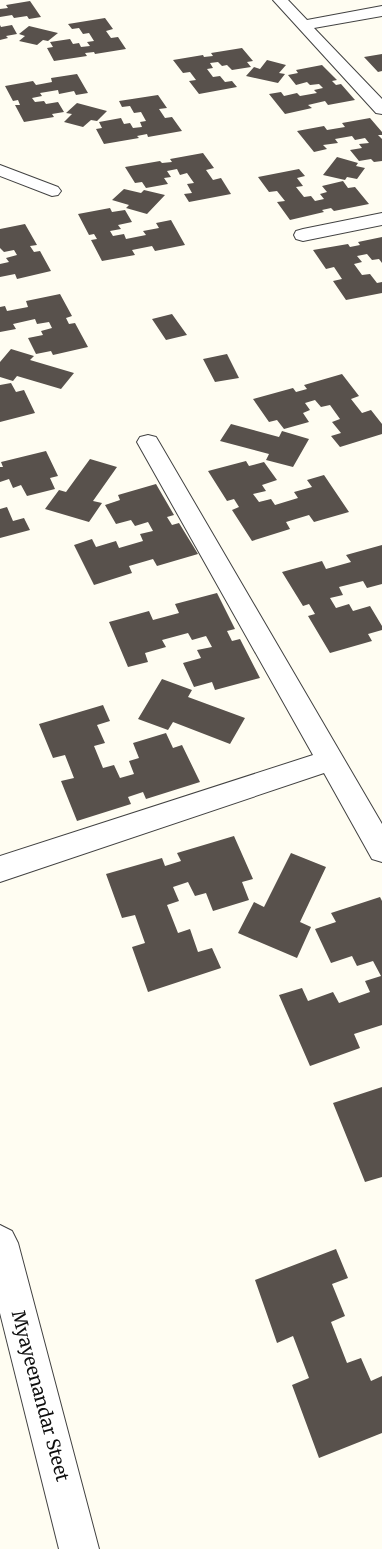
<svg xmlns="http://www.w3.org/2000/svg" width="382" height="1549" viewBox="0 0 382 1549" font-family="Merriweather,serif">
	<rect width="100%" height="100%" fill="#fffdf2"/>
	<path fill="#58514c" d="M30,1L41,17L29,19L27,16L14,18L12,15L0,17V9L8,8L6,5Z
		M105,18L113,29L106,31L111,38L118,37L126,49L95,54L94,52L85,53L87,56L54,61L47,48L53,47L50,42L70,39L73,44L79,43L81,47L90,46L87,42L94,41L89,33L83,34L79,28L72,29L68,24Z
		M0,25L1,27L12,25L17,34L6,36L8,38L0,40Z
		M29,26L58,33L48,41L43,40L37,45L19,41L25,36L19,34Z
		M242,48L253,61L247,62L251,67L232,70L227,65L222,66L218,62L210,63L213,68L207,69L213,77L220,76L225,82L232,81L237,87L199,94L189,81L196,80L190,72L183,73L173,60L203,55L204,57L213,56L211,53Z
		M382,54V71L378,72L364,57Z
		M267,60L286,65L279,73L285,74L278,83L246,76L254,67L260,69Z
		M322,65L337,80L332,81L336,85L341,84L355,100L328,105L325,101L308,105L312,108L285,114L269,94L281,92L284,96L297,93L300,96L317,93L314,90L323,88L319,84L310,85L307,82L296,85L288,75L298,73L296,70Z
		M77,74L88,93L76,95L74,91L59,94L58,90L40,93L42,96L32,98L35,102L44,101L46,104L58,102L64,112L52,114L54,117L24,122L15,105H20L18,100L13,101L5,86L33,81L36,85L52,82L51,78Z
		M158,95L167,108L159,109L165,118L172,117L182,131L148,137L147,134L137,136L139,138L104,144L96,129L102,128L99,122L121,118L124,124L130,123L133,128L142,127L140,122L146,121L141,112L134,113L130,106L122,107L119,101Z
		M77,103L107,111L97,121L91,120L83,127L64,122L72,114L66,113Z
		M370,118L382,132V135H378L382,139V161L374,162L371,159L359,161L350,150L362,148L359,144L369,143L365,138L355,140L352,136L335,139L338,143L323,145L327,149L314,152L297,131L324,126L327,130L345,127L342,123Z
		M203,153L214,168L206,170L213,180L221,178L231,194L189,202L184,194L192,193L187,184L194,183L187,173L180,175L177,169L167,171L171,177L164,178L168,184L146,188L142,182L135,183L125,167L160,161L162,163L172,162L170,159Z
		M337,157L358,163L356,166L365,168L357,179L347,177L345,180L323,175Z
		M299,169L305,176L297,178L303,186L296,187L304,197L311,196L315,201L324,199L320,194L327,192L322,186L343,181L348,188L355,187L369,204L334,211L331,208L322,210L324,212L290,220L277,202L285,201L277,191L269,192L258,177Z
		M124,189L141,193L144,190L165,195L147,214L126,208L129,205L112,200Z
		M110,208L112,212L125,210L132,222L118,225L121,229L110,231L113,236L124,234L126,239L146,235L143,231L159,228L156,223L171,220L185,245L155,251L152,246L132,250L135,255L102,261L91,240L97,239L94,234L89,235L78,214Z
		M25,224L37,245L30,246L34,252L40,251L51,271L17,279L15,274L0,277V264L9,262L6,258L17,255L14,250L4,252L0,248V229Z
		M382,237V263L379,259L372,260L367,254L357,256L362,262L354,264L362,275L370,274L377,283L382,282V293L346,300L333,281L342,279L334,267L326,269L313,250L348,244L350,247L360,245L358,242Z
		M60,294L72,316L66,318L69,324L75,323L88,347L53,355L51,351L36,354L28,338L43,335L41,331L52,328L49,322L37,324L35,319L13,324L16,329L0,332V307L5,306L7,311L28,307L26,301Z
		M172,314L187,335L166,340L152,319Z
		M11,349L34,356L30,360L74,373L61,389L17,376L13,381L0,377V362Z
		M227,354L239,378L215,382L203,359Z
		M342,374L359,396L351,399L362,413L371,410L382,424V434L340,447L331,436L341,433L332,422L340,419L330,405L321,407L315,400L305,403L310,410L303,413L309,422L284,429L277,420L269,422L253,399L293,388L296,392L307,389L304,385Z
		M11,383L16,392L24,390L35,413L0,422V385Z
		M231,424L279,437L282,431L309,439L293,467L266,460L269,454L220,441Z
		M46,451L58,476L50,478L55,489L27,496L21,485L13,488L9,479L0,482V467H3L1,462Z
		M90,459L117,467L93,501L102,503L89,522L45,509L59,490L66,492Z
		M246,461L249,466L264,462L277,480L262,485L266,491L253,494L259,502L271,499L275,505L298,498L294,492L312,487L307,480L324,475L349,512L314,522L309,515L286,522L290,529L252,541L232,510L239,507L234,499L227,501L208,471Z
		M156,484L174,515L167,517L172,525L179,523L198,554L157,566L153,559L129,566L132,573L94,585L74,545L92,539L96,547L116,541L119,548L143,541L140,534L153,531L148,522L135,526L131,520L116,524L105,505L120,500L118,495Z
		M7,507L13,521L24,518L30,530L0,538V509Z
		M382,545V584L367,588L363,581L339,587L343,595L330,598L336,608L349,604L353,611L370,606L382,626V630L368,634L372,641L330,653L308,616L315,614L309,604L303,606L282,572L322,561L326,569L351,562L346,555Z
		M217,593L235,629L227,631L232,641L240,639L260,678L215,690L212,682L194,687L183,663L201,658L197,650L212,647L206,636L192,640L188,633L162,640L166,647L145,653L148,662L128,667L109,622L149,611L153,620L179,613L175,604Z
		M162,679L192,690L188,697L245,718L230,744L173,722L168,730L138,719Z
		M103,705L110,721L97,725L105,743L94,746L103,768L114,765L120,778L134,774L129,761L139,758L133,743L166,733L173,748L182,745L200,782L146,799L143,792L128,797L131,804L77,821L61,781L74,778L65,755L53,758L39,724Z
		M234,836L253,879L242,882L249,900L213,911L206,893L195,896L188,882L173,887L179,901L167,905L178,933L190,929L198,952L212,948L221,968L148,992L132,947L145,943L135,915L122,918L106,874L162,858L165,866L181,861L177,853Z
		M291,853L326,867L300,922L311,927L297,958L238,933L254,902L264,907Z
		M380,897L382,901V1025L354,1034L360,1048L310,1066L279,995L302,988L308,1001L333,992L339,1003L370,992L365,981L381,976L373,961L357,966L352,956L331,963L315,929L336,922L331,913Z
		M382,1087V1177L365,1182L333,1103Z
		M336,1249L348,1278L332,1284L345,1316L331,1322L347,1363L361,1358L371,1381L382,1376V1433L319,1458L292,1385L309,1378L293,1336L277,1343L255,1280Z"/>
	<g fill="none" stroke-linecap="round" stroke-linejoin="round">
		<g stroke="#424242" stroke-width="2">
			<path id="minor" d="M273,0H288L307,20L382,6V16L314,28L382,99V114L376,113Z
				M0,165L58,187L61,191L58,195L52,196L0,176Z
				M382,213V225L303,241L296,239L294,235L296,231L303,229Z
				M148,435L156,437L159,442L382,824V862L372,859L324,773L0,882V856L313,755L137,442L140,437Z
				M0,1225L12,1231L18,1243L99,1549H59L0,1313Z"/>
		</g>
		<use href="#minor" fill="#fff" fill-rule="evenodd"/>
	</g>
	<g text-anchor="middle" stroke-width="5" stroke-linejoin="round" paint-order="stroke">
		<g font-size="18" fill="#0f0f0f" stroke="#fff">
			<text transform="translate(40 1396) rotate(75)" y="6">Myayeenandar Steet</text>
		</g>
	</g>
</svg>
